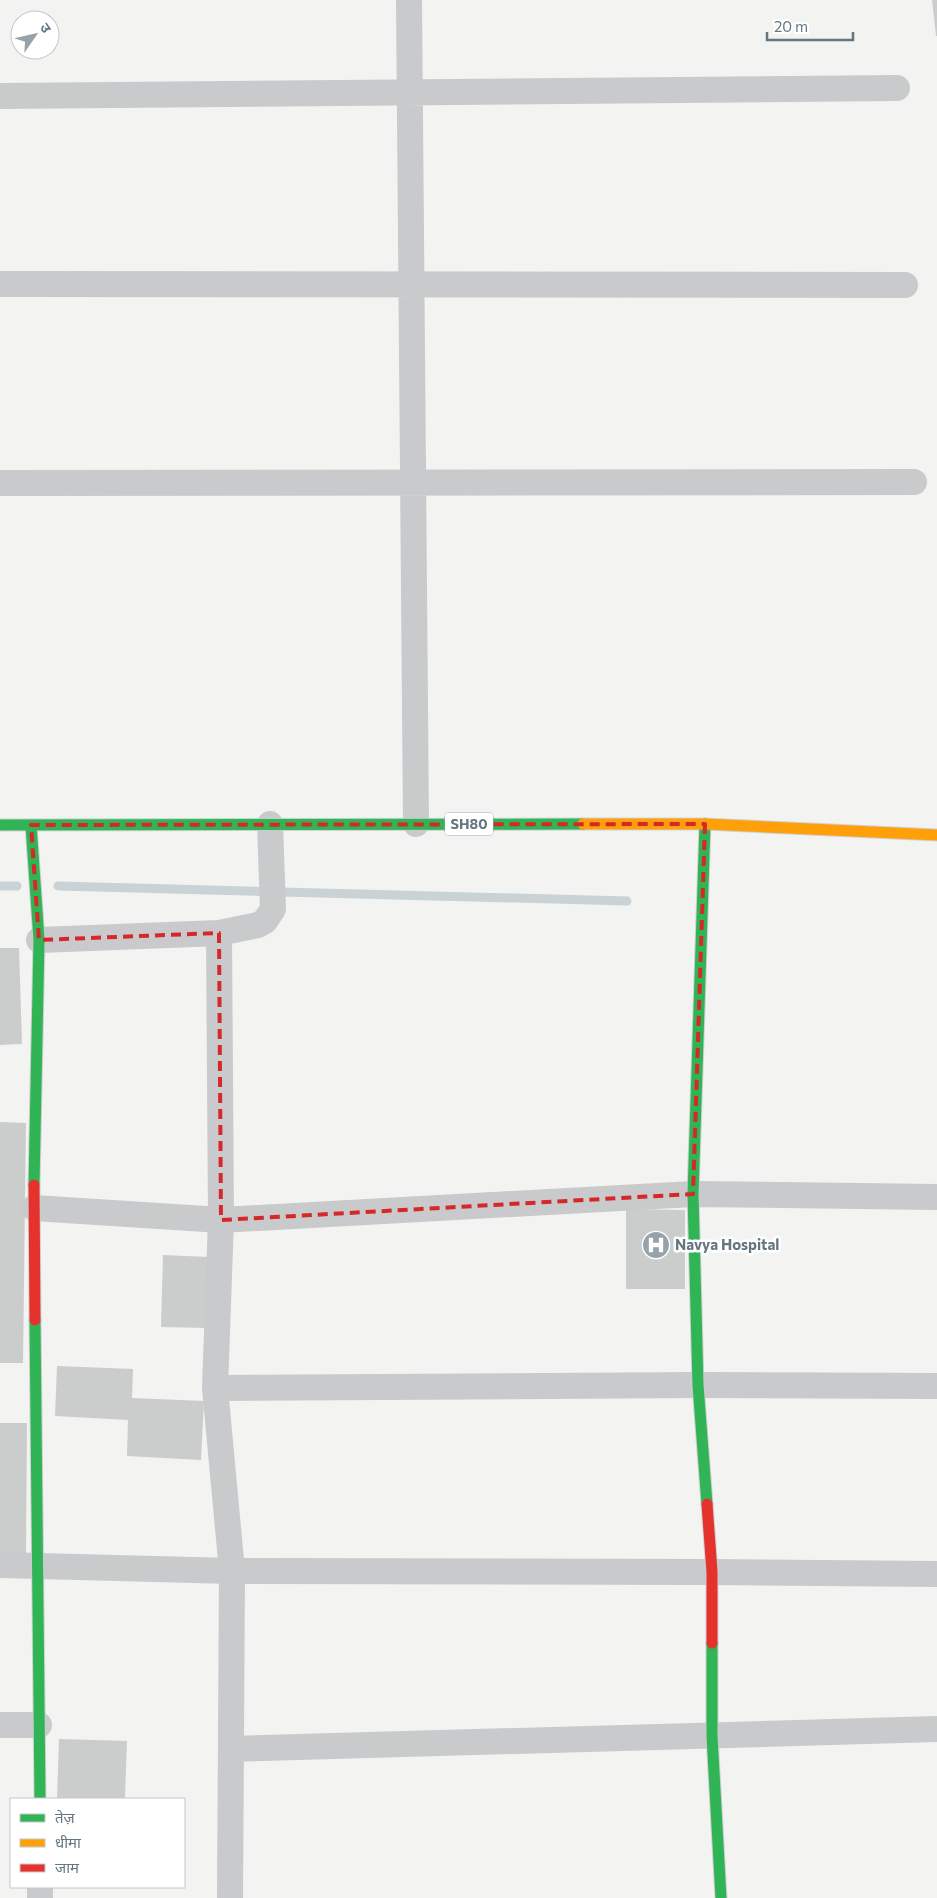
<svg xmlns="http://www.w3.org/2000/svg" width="937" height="1898" viewBox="0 0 937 1898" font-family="Commissioner,'Noto Sans Devanagari',sans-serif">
	<rect width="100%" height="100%" fill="#f3f3f1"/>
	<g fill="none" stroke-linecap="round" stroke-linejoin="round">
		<path stroke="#c9d2d4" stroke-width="9" d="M0,886H17
			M58,886L627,901"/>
	</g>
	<path fill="#cbcccc" d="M932,0H937V36H936Z
		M0,948H19L22,1044L0,1045Z
		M0,1122L26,1123L23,1363H0Z
		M626,1209L685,1210V1289H626Z
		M163,1255L209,1257L207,1328L161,1327Z
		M57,1366L133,1369L132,1398L204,1401L201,1460L127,1456L128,1420L55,1416Z
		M0,1423H27L26,1553H0Z
		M59,1739L127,1741L125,1799H57Z"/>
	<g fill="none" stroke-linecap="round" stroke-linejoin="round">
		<g stroke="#cfd1d1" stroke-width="13">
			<path id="fast" d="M705,824L693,1194L698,1385L707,1504
				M0,825L583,824
				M31,825L39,940L34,1185
				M35,1320L40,1799
				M712,1643V1736L721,1898"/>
		</g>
		<g stroke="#cfd1d1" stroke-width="13">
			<path id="slow" d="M583,824H705L937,835"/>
		</g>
		<g stroke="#cfd1d1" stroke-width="13">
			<path id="jam" d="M34,1185L35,1320
				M707,1504L712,1572V1643"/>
		</g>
		<path stroke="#c8cacb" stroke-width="26" d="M409,0L416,824
			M0,96L897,88
			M0,284L905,285
			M0,483L914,482
			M219,933L221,1220L215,1388L232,1571L230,1898
			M39,940L219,933L258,925L265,921L273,909L270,824
			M34,1208L221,1220L693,1194L937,1197
			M215,1388L698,1385L937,1386
			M0,1565L232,1571L712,1572L937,1574
			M0,1725H39
			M231,1749L937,1729
			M40,1887V1898"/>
		<use href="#fast" stroke="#30b455" stroke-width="11"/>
		<use href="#slow" stroke="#ff9f0a" stroke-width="11"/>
		<use href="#jam" stroke="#e5322d" stroke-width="11"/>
	</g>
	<path fill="none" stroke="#d62828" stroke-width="4" stroke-dasharray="10 6" stroke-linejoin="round" d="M705,824L693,1194L221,1220L219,933L39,940L31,825Z"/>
	<defs>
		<g id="hospital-disc" transform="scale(1.4375)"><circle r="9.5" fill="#96a2a8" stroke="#fff"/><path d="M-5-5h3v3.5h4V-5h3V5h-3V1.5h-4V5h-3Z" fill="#fff"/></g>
	</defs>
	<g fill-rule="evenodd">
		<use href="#hospital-disc" x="656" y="1245"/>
	</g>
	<g text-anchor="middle" stroke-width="5" stroke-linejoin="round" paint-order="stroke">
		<rect fill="#fff" stroke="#92a0a6" stroke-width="1" x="445" y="812.5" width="48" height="23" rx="4"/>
		<g font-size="14" font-weight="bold" fill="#647780">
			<text x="469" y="829">SH80</text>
		</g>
		<g font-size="15" font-weight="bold" fill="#647780" stroke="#fff" text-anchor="start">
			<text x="675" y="1250">Navya Hospital</text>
		</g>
	</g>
	<rect x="10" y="1798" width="175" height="90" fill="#ffffff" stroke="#c1c9cc"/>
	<rect x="20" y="1814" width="25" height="8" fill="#30b455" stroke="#c1c9cc"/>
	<text x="55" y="1823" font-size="15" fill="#647780">तेज़</text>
	<rect x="20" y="1839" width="25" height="8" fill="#ff9f0a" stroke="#c1c9cc"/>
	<text x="55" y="1848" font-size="15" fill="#647780">धीमा</text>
	<rect x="20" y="1864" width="25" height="8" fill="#e5322d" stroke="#c1c9cc"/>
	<text x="55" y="1873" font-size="15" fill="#647780">जाम</text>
	<g transform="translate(35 35) rotate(56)"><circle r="24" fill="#ffffff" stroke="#c1c9cc"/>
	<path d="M0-4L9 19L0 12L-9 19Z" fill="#96a2a8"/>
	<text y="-8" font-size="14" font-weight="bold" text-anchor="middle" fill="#647780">उ</text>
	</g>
	<path d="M767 32v8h86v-8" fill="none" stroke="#647780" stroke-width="2.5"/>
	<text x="774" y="32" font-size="15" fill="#647780" stroke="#ffffff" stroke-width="4" paint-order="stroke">20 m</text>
</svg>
